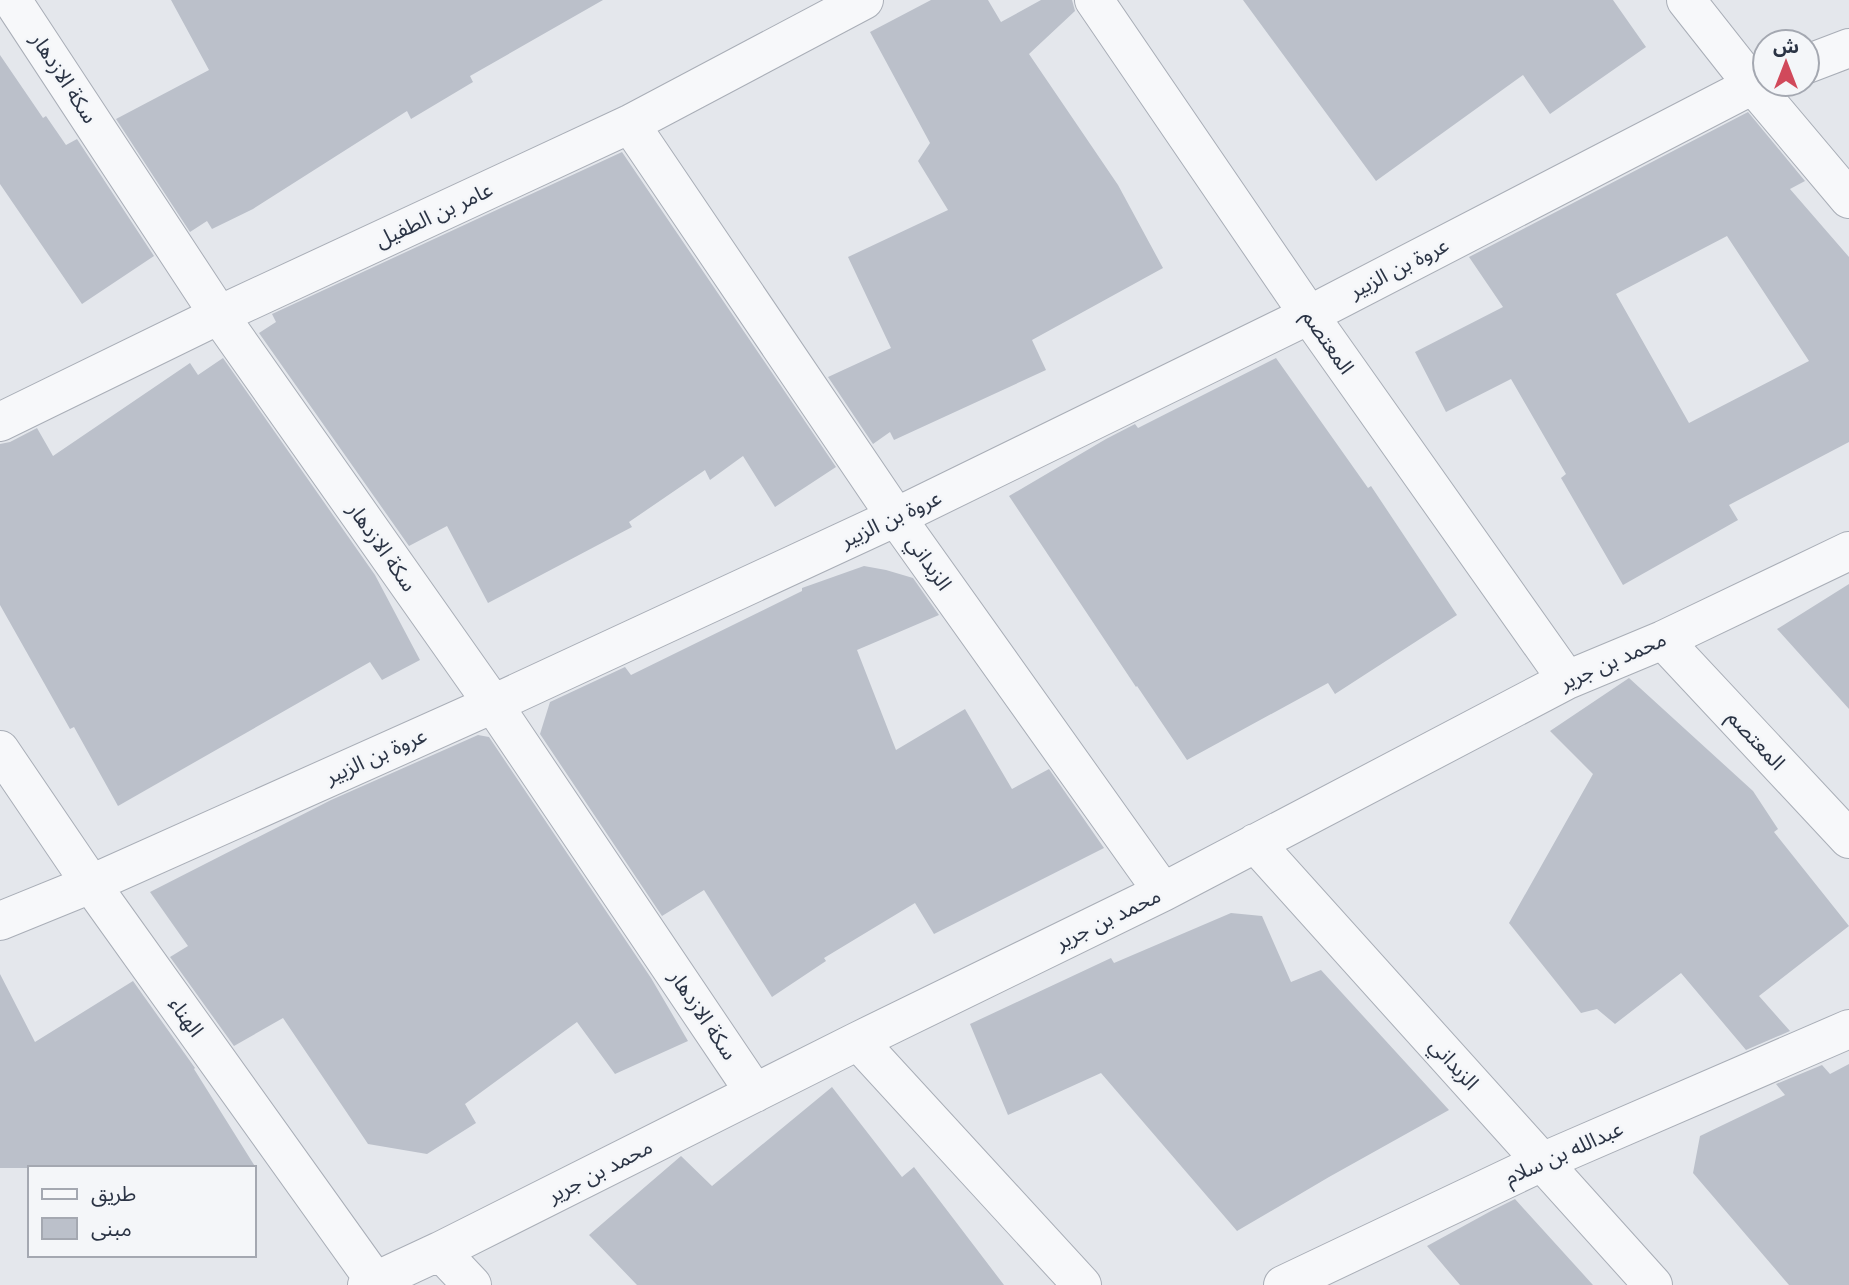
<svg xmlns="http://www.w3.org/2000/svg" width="1849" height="1285" viewBox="0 0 1849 1285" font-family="Raleway,'Noto Sans Arabic',sans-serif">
	<rect width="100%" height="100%" fill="#e4e7ec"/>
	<path fill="#bbc0ca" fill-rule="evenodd" d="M171,0H603L470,76L473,82L411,119L407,111L253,209L212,229L207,221L190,232L116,119L209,70Z
		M931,0H988L1001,22L1041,0H1072L1075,11L1029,54L1118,185L1163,268L1032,340L1046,370L894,440L890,432L873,444L828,377L891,348L848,257L948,210L918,161L930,143L870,32Z
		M1243,0H1613L1646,47L1550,114L1523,75L1376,181Z
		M0,55L43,118L46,116L66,145L77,139L154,256L82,304L0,184Z
		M1748,112L1805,181L1790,189L1849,257V442L1729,505L1738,520L1623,585L1561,478L1566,474L1511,379L1446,412L1415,352L1503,307L1469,257ZM1727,236L1809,361L1689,423L1616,294Z
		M622,152L836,467L775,507L743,456L710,480L705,470L629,522L632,527L488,603L447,526L409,546L259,333L276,322L272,314Z
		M223,358L375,575L420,660L382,680L370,662L118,806L74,727L70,729L0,605V444L10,442L37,428L53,456L190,363L198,375Z
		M1276,358L1368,488L1371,486L1457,615L1335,694L1328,683L1187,760L1137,686L1136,687L1009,496L1106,439L1135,424L1138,428Z
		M864,566L886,570L913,578L939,615L857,650L896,750L965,709L1012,789L1049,769L1104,848L934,934L915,903L824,958L826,961L772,997L704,890L662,916L540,734L550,702L625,667L631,675L802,591V588Z
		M1849,584V709L1777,629Z
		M1629,678L1753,791L1778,829L1774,832L1849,926L1759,996L1790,1031L1746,1050L1681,973L1615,1024L1597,1009L1581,1013L1509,923L1593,774L1550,731Z
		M478,735L489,737L651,978L688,1041L615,1074L577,1022L465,1104L476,1123L427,1154L368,1144L283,1018L234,1046L170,957L188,946L150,892L331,800Z
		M1231,913L1262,916L1291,982L1321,970L1449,1110L1329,1177L1237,1231L1101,1073L1008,1115L970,1024L1111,958L1114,963Z
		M0,974L35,1042L133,981L195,1068L194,1069L256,1168H0Z
		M1849,1064V1285H1789L1693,1173L1700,1136L1785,1095L1776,1084L1822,1065L1830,1074Z
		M832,1087L902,1177L914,1167L1004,1285H637L589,1235L681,1156L712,1186Z
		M1515,1199L1593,1285H1460L1427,1246L1491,1211Z"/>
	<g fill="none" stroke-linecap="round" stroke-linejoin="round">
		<g stroke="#a9aeb7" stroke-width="40">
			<path id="minor" d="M12,0L219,315L493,704L755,1093
				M1094,0L1309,315L1567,680
				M1686,0L1753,85L1849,199
				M1807,64L1849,48
				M630,124L896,517L1163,892
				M0,422L219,315L630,124L864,0
				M1663,640L1849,839
				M0,750L91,884L375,1281
				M1255,843L1653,1285
				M0,921L91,884L493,704L896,517L1309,315L1753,85L1765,80
				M858,1041L1082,1285
				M440,1251L472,1285
				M367,1285L440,1251L858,1041L1163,892L1567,680L1663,640L1849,551
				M1283,1285L1542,1162L1849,1029"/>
		</g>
		<use href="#minor" stroke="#f7f8fa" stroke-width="38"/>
	</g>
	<g text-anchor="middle" stroke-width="5" stroke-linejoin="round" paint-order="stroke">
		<g font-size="21" fill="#2b3445" stroke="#f4f6f9">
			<text transform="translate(64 78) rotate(57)" y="7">سكة الازدهار</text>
			<text transform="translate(434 215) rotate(-25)" y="7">عامر بن الطفيل</text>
			<text transform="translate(1399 268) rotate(-27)" y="7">عروة بن الزبير</text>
			<text transform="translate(1328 342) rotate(55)" y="7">المعتصم</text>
			<text transform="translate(891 519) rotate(-25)" y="7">عروة بن الزبير</text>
			<text transform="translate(382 547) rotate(55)" y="7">سكة الازدهار</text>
			<text transform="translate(929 563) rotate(55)" y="7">الزبداني</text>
			<text transform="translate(1613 661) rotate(-24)" y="7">محمد بن جرير</text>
			<text transform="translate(1756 740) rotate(47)" y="7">المعتصم</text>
			<text transform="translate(376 756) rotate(-24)" y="7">عروة بن الزبير</text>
			<text transform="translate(1108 919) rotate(-26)" y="7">محمد بن جرير</text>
			<text transform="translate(703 1015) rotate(56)" y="7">سكة الازدهار</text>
			<text transform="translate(186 1017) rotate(54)" y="7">الهناء</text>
			<text transform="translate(1454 1064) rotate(48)" y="7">الزبداني</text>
			<text transform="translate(1564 1153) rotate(-24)" y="7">عبدالله بن سلام</text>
			<text transform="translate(600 1171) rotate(-27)" y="7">محمد بن جرير</text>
		</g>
	</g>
	<rect x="28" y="1166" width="228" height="91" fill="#f4f6f9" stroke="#a4a8b1" stroke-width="2"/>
	<rect x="42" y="1189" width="35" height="10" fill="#f7f8fa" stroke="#a4a8b1" stroke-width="2"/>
	<text x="91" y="1201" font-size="21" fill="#2b3445">طريق</text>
	<rect x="42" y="1218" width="35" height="21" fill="#bbc0ca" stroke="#a4a8b1" stroke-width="2"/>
	<text x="91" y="1236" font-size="21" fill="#2b3445">مبنى</text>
	<g transform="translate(1786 63)"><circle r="33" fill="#f4f6f9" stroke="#a4a8b1" stroke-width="2"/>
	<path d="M0-5L12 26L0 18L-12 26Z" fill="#d1495b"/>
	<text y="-10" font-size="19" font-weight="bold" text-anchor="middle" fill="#2b3445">ش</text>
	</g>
</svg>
